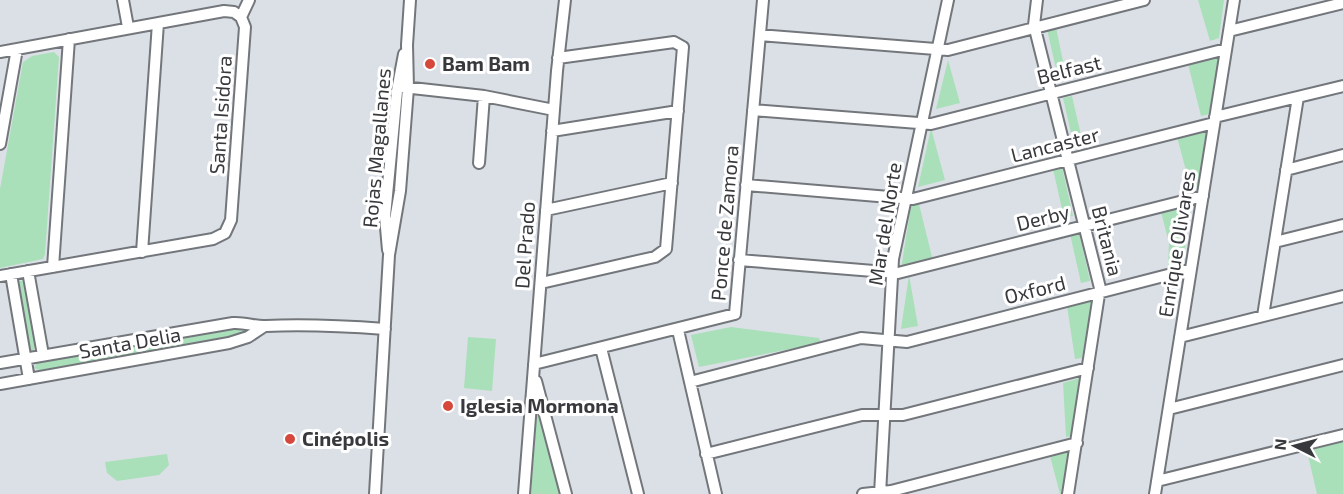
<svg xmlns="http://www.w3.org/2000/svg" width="1343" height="494" viewBox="0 0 1343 494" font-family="'Exo 2',sans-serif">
	<rect width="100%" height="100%" fill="#dbe0e6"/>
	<path fill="#a9e0b9" d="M1198,0H1224L1219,38L1210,41Z
		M1056,27L1066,76L1058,78L1047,29Z
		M54,52L59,57L45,254L43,259L0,268V189L23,62L32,56Z
		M1219,56L1210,114L1201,116L1188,64Z
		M948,60L960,103L936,109Z
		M1072,96L1083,144L1074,146L1063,98Z
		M931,128L945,180L918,187Z
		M1208,129L1199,186L1191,189L1177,137Z
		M1062,167L1073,216L1064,218L1053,169Z
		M919,204L933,261L901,269L911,206Z
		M1192,204L1183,261L1168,267L1169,243L1161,212Z
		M1079,232L1090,281L1081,283L1070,234Z
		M909,275L918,326L901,329Z
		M19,281H23L26,286L35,346L33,352L30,349Z
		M1093,299L1082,358L1075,359L1067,306Z
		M731,327L819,338L821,343L699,367L691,335Z
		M236,329L247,332L236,338L41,371L34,368L37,363Z
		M468,337L496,339L492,391L464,388Z
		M1083,377L1074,436L1066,437L1063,383Z
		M538,398L560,494H531Z
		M1343,441V494H1317L1307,451Z
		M1072,449L1066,494H1060L1050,456Z
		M167,454L169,465L159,475L117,481L107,473L105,462Z"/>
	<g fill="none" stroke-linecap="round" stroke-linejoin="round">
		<g stroke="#73777c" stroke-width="14">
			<path id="minor" d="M123,0L128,27
				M1037,0L1034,25L1100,288L1068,494
				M241,17L249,0
				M1229,31L1343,3
				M760,35L948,50L1144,0
				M0,52L224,11L234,12L241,17
				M403,87L484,96L554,110
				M753,110L931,124L1226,49
				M1215,117L1343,86
				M552,131L678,111
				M0,144L17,49
				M479,163L484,96
				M1286,170L1343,155
				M746,185L913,199L1214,123
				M546,210L672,183
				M1275,242L1343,225
				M388,250L385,216L397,91L404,54
				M142,252L158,23
				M739,260L898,273L1203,196
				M53,267L69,39
				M28,271L43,355
				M11,274L29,379
				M0,276L213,239L225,233L231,220L245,27L241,17
				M541,283L655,257L666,249L683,47L674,42L558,58
				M1263,316L1298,97
				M678,330L716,494
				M1180,337L1343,296
				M601,348L638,494
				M0,363L233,323C245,322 256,327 266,326C306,324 345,326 385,329
				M534,364L735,314L763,0
				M536,381L566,494
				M690,382L861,338L907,342L1191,269
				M0,384L229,343L248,337L263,327
				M1169,409L1343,365
				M706,454L862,415H903L1088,368
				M1157,481L1343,435
				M375,494L389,255L400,191L408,88L407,45L410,0
				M524,494L557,71L565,0
				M863,494L891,491L1077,443
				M880,494L893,259L948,0
				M1155,494L1234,0"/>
		</g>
		<use href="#minor" stroke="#fff" stroke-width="10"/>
	</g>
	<g fill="#d5483b" stroke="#fff" stroke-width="2">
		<circle cx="430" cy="64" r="6"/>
		<circle cx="448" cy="406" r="6"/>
		<circle cx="290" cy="439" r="6"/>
	</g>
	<g text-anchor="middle" stroke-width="6" stroke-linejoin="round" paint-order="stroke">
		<g font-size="20" font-weight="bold" fill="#37393c" stroke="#fff" text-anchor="start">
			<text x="442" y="71">Bam Bam</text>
			<text x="460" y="413">Iglesia Mormona</text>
			<text x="302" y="446">Cinépolis</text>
		</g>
		<g font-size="20" fill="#37393c" stroke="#fff">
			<text transform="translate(1069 70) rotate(-14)" y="7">Belfast</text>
			<text transform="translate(221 115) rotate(-86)" y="7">Santa Isidora</text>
			<text transform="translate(1055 145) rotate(-14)" y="7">Lancaster</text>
			<text transform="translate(377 148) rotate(-85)" y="7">Rojas Magallanes</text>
			<text transform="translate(1043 218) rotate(-14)" y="7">Derby</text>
			<text transform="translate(725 223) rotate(-85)" y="7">Ponce de Zamora</text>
			<text transform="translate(885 224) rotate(-81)" y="7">Mar del Norte</text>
			<text transform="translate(1107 241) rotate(76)" y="7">Britania</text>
			<text transform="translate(1177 244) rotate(-81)" y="7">Enrique Olivares</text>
			<text transform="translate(525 245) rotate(-86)" y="7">Del Prado</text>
			<text transform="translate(1035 290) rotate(-14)" y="7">Oxford</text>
			<text transform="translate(130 343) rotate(-10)" y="7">Santa Delia</text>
		</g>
	</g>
	<g transform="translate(1295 446) rotate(276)" stroke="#ffffff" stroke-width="4.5" paint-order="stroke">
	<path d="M0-4.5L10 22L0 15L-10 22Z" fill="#37393c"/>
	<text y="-9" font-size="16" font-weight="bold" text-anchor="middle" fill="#37393c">N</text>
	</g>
</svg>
